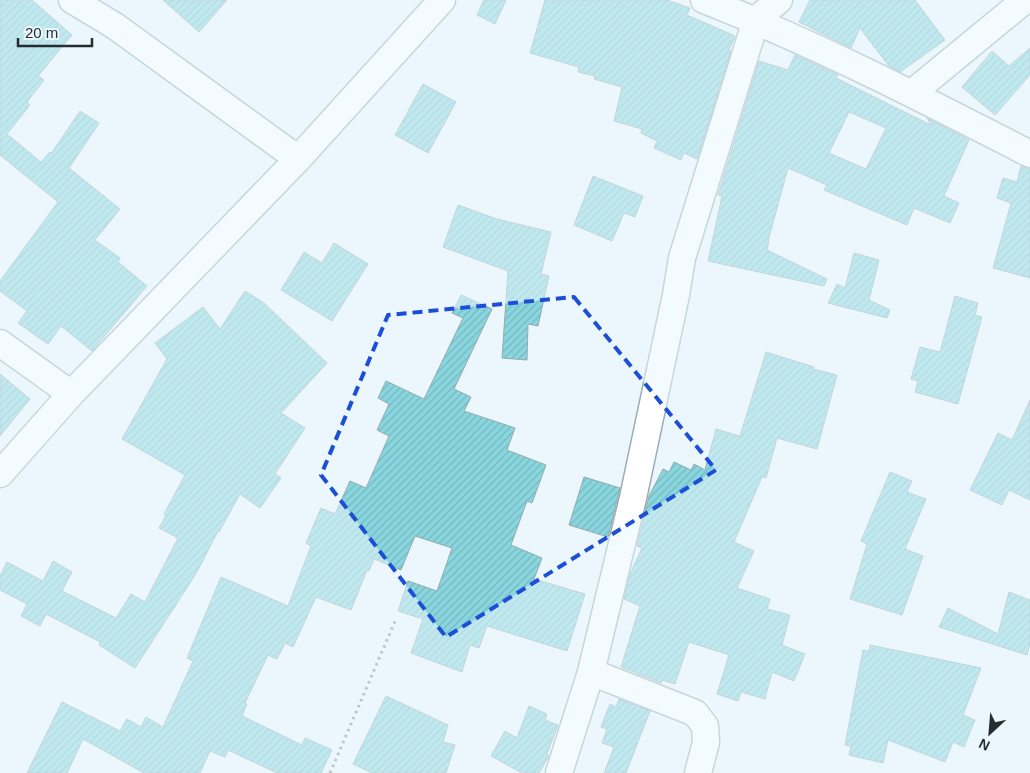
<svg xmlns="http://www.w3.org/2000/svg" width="1030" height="773" viewBox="0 0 1030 773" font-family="Arial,sans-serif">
	<defs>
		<pattern id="building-hatch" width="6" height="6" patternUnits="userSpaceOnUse" patternTransform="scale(1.25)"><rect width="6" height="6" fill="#89d6de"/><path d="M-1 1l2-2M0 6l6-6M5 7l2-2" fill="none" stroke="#76b8bf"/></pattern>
	</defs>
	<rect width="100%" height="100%" fill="#ebf7fd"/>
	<path fill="url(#building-hatch)" stroke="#95abae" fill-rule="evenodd" d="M0,0H32L72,35L38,76L44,80L27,102L30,105L7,134L41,162L50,152L51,154L80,111L99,123L69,168L120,209L95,240L120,258L118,262L147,286L92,351L61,326L48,344L18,323L27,311L0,291V281L58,202L0,155Z
		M163,0H227L199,32Z
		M484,0H506L495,24L477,15Z
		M545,0H667L690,8L687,15L735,36L729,50L731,51L697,159L684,153L681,160L654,148L657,141L641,133L642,129L614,121L622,87L594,79L595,76L578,72L579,67L530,53Z
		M810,0H915L945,40L900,72L888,65L860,28L851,48L799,22Z
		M1030,48V75L995,115L962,87L992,51L1009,66Z
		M795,55L838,75L836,78L931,125L927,118L969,140L944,196L959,203L950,223L914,208L907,225L824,190L827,185L788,168L768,241H769L767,250L827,279L824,286L708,261L722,196L718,195L759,61L788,70ZM849,112L886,128L866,169L829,153Z
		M423,84L456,102L428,153L395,135Z
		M1021,166L1030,169V278L993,268L1011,203L997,198L1003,178L1017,182Z
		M593,176L643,196L635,217L624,213L612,241L574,225Z
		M458,205L497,219L551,232L541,274L549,276L538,326L528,324L527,360L502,358L508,271L443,247Z
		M334,243L368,264L332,321L281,290L304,252L322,263Z
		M854,253L879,260L869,300L890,310L887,318L828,303L837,284L845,288Z
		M245,291L264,303L327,363L281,413L305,428L275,474L281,478L260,508L240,494L219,532L218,531L197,572L135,668L99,645L100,642L46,614L40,626L21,616L27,604L0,590V576L7,562L43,581L53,561L72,572L62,591L116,618L131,594L145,602L178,538L159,528L166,515L164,514L185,475L122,439L167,359L155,343L203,307L220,329Z
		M461,295L492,309L454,389L471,397L464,411L515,428L507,450L546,465L532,503L527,501L511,545L542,558L534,579L585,594L567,651L487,626L479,648L470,645L462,672L411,653L423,619L398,611L408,581L437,591L452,548L415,536L401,570L374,559L369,571L367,570L351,610L316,597L293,647L285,643L277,659L268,655L245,703L247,704L242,716L302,745L305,738L332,750L321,773H277L228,750L225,757L210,751L200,773H144L83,739L67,773H27L62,702L120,731L127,719L141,727L146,717L163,727L193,661L187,658L221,577L288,606L311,546L306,543L321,508L335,514L350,481L366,488L389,436L377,430L389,404L378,398L386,381L424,399L463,318L452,313Z
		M955,296L978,303L975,315L982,317L958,404L915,392L918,381L911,379L920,347L940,352Z
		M766,352L814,367L813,369L837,375L817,449L777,438L766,478L762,477L734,542L754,551L737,588L770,599L767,609L790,615L782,645L805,654L794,681L772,672L765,699L741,692L738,701L717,694L729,655L689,642L675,684L662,680L661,683L621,667L640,606L624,599L630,574L642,548L637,546L649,496L663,469L669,472L674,462L691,470L694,464L705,470L716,429L740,436Z
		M0,374L30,399L0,436Z
		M1030,400V500L1009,490L1002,505L970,490L998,433L1012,440Z
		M890,472L912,481L907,492L926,499L905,549L923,556L902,615L850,599L867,544L861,541Z
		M584,477L620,488L608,537L569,525Z
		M1009,592L1030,600V644L1027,655L939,627L948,608L998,634Z
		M870,645L981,668L963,715L975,720L964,747L953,742L945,762L888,740L883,763L849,755L851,746L845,745L863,650L869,651Z
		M386,696L448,725L443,742L455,745L446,773H372L353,764Z
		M619,699L650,711L626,773H604L614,747L602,743L607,729L601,727L610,704L616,707Z
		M529,706L547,714L545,720L558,725L547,754L549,756L539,773H522L491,756L505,731L517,738Z"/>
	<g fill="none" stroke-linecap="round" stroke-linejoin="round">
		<g stroke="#9aadb6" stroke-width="29">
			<path id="minor" d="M72,0L115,26L298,159
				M704,0C816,44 923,99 1030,154
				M912,93L1025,0
				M0,343L71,394
				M0,474L71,394L298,159L442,0
				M591,672L695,713L705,726L706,742L698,773
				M559,773L591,672L633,498L676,295L682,258L756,20L779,0"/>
		</g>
		<path stroke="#828c90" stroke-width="3" stroke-dasharray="2.5 4" stroke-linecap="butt" d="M330,773L396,619"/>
		<use href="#minor" stroke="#fff" stroke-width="26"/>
	</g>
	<path d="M0 0H1030V773H0ZM574,297L716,470L446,637L321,475L388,315Z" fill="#ebf7fd" fill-opacity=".55" fill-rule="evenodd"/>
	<path fill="none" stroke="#1d4ed8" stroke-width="4" stroke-dasharray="10 6" stroke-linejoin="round" d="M574,297L716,470L446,637L321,475L388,315Z"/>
	<g transform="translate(990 733) rotate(206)" stroke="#ebf7fd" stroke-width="4" paint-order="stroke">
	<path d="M0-4L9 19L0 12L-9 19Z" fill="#252d30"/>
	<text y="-8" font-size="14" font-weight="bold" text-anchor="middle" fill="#252d30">N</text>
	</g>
	<path d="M18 38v8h74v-8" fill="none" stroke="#252d30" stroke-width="2.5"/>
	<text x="25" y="38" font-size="15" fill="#252d30" stroke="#ebf7fd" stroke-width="4" paint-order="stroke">20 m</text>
</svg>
